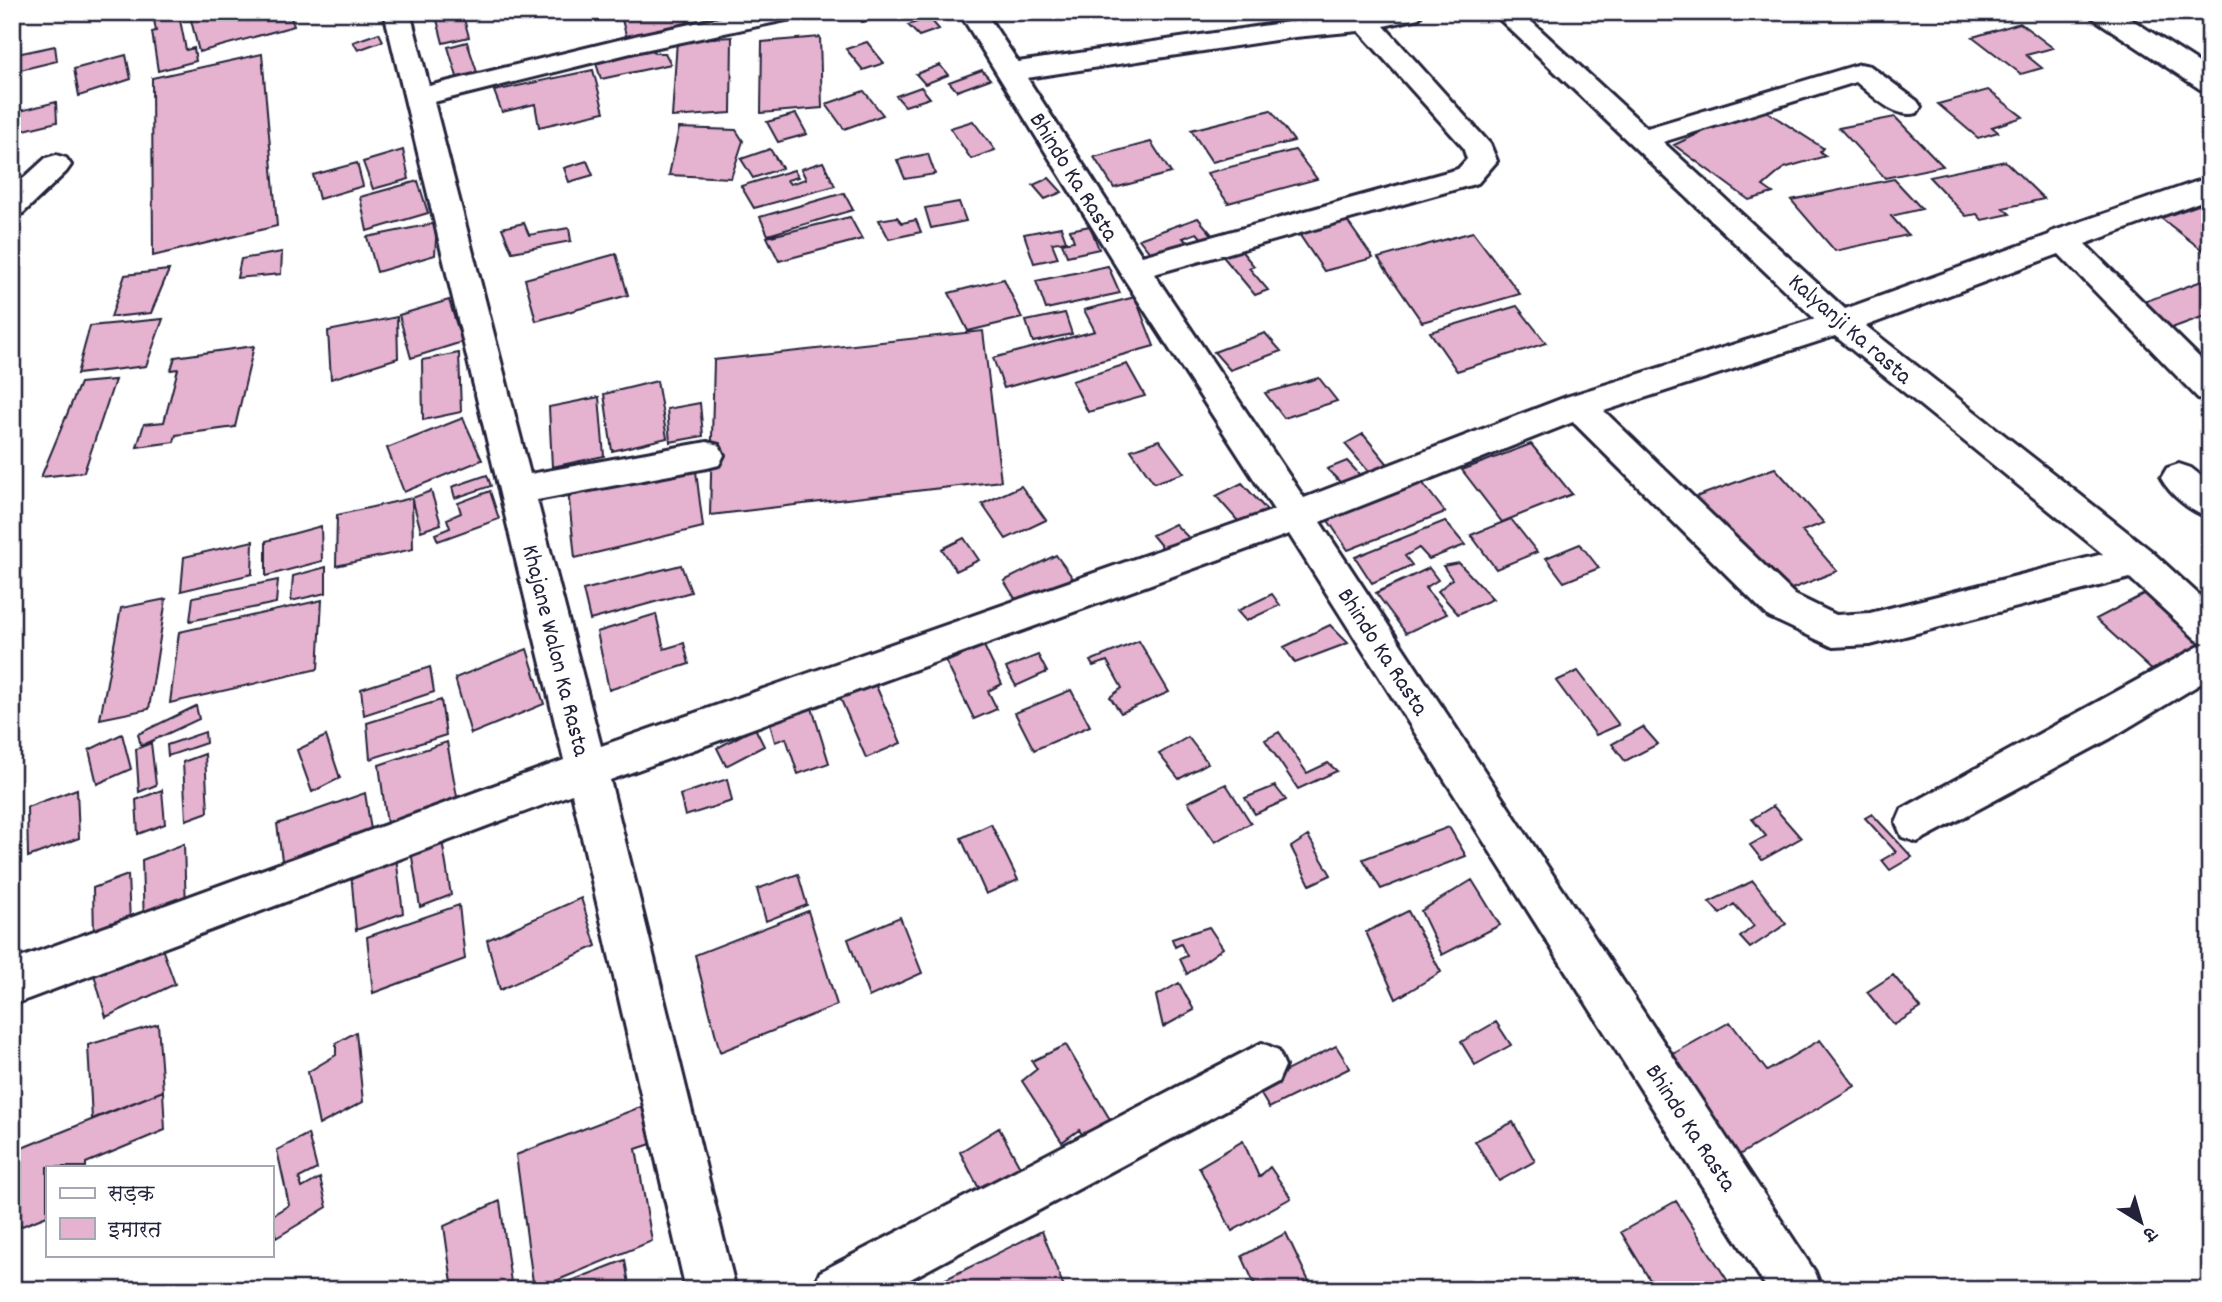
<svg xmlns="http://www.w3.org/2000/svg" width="2222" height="1302" viewBox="0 0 2222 1302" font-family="Dekko,'Playpen Sans Deva',sans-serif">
	<rect width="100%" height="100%" fill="#fff"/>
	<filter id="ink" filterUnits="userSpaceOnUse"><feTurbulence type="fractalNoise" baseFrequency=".0143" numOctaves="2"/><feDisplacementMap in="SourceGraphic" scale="14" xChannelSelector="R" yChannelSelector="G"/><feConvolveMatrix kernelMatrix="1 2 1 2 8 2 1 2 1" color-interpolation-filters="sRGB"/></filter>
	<g filter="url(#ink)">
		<path fill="#e5b2cf" stroke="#22223b" stroke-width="2" d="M149,12H190L179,15L186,50L194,48L196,61L158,71L152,32L156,31L153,14L150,15Z
			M206,12H289L294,26L199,52L190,16Z
			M435,12H462L469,37L443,43Z
			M620,12H686L688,24L627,39Z
			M856,12H885L887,16L862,22Z
			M924,12L939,29L919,36L908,25L917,22L910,13Z
			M2020,23L2053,48L2026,55L2042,68L2021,74L1973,37Z
			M379,33L383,41L358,50L353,42Z
			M732,37L731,113L672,117L677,40Z
			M820,37L822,108L761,113L762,42Z
			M467,42L478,75L458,80L448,47Z
			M867,42L884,63L863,70L846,49Z
			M650,44L654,53H665L671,64L601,79L594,57Z
			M55,46L57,61L12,72V55Z
			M262,54L277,226L153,256L152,78Z
			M126,55L131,79L79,96L74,69Z
			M940,65L948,75L925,84L916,74Z
			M593,70L604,112L539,127L535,104L502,112L494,91Z
			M982,70L990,79L957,91L949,82Z
			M921,87L930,98L905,106L896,96Z
			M1988,90L2023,117L1992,127L1998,132L1978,138L1938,104Z
			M864,91L883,115L844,129L826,104Z
			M56,102L57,122L12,133V113Z
			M1758,106L1823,148L1820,152L1826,156L1784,168L1763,186L1773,193L1749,200L1674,145Z
			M1271,110L1294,141L1212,162L1191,130Z
			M796,114L807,134L778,142L767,122Z
			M1895,117L1943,166L1885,178L1839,128Z
			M973,121L995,150L971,159L950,128Z
			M679,128L736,130L743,141L731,178L669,175Z
			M1151,142L1171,173L1114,188L1094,157Z
			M770,149L782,168L753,178L741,159Z
			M403,150L409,179L373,189L363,162Z
			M1295,150L1317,179L1228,203L1207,173Z
			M928,154L935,174L905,179L897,160Z
			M587,161L593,175L569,182L564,168Z
			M2005,161L2044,199L2003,208L2010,214L1982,220L1977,214L1966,216L1929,177Z
			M823,162L835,186L754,208L741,186L794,170L798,177L787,180L790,184L806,179L801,169Z
			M357,163L363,186L319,199L313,175Z
			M1049,178L1062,192L1045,199L1033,185Z
			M1894,179L1922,209L1891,216L1908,235L1835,251L1791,200Z
			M418,181L428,213L367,231L360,197Z
			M844,193L853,210L768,235L760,217Z
			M2210,201V256L2161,218Z
			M959,202L966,221L931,228L925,208Z
			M1343,215L1373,258L1324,271L1295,228Z
			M850,217L862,239L779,261L767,237Z
			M897,217L902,223L916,220L921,232L889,239L879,220Z
			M1198,218L1214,237L1204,241L1197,233L1183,238L1190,246L1155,259L1139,239Z
			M437,223L435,255L377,272L367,237Z
			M524,223L529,235L569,228L571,241L512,252L502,228Z
			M1090,226L1099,249L1067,256L1062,243L1074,241L1070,230Z
			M1061,227L1066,241L1052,243L1058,258L1034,263L1024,234Z
			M1473,232L1520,294L1422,322L1378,258Z
			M1238,247L1254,266L1249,268L1268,290L1255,295L1220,253Z
			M282,252L281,274L237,278L241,259Z
			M616,254L628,295L536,321L525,279Z
			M1108,266L1120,293L1046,309L1036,281Z
			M169,270L151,313L111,317L125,275Z
			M2210,278V314L2169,329L2138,304Z
			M1004,279L1022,318L968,331L949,293Z
			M1135,297L1154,346L1004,388L993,358L1095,331L1084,310Z
			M449,300L462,342L411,358L399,315Z
			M1517,306L1546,343L1457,371L1430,332Z
			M1065,313L1072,334L1033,342L1026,321Z
			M397,317L398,358L331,379L328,331Z
			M163,319L146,366L77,374L90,326Z
			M983,331L1001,481L710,515L714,360Z
			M1265,333L1281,351L1230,370L1214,352Z
			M254,346L235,427L176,435L174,442L137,447L144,424L164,422L178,369L171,370L175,357Z
			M20,352L12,390V353Z
			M459,353L461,412L423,420L422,360Z
			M1127,364L1145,396L1088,412L1072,381Z
			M1319,378L1337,401L1284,418L1265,393Z
			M115,380L84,472L41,477L80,383Z
			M657,381L667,438L612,451L604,394Z
			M599,397L604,456L552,467L549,407Z
			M700,403L703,436L670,442L667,409Z
			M463,418L482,460L404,492L387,448Z
			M1363,434L1391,468L1374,478L1345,444Z
			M1159,440L1184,473L1154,483L1131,450Z
			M1531,444L1572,494L1502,522L1462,470Z
			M1347,461L1364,479L1346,488L1327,469Z
			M695,463L703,527L575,558L568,490Z
			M1775,468L1824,523L1802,531L1837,571L1774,596L1693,498Z
			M487,475L491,486L455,498L452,487Z
			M1418,477L1445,512L1348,550L1323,513Z
			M1242,483L1271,515L1245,529L1216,496Z
			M1021,486L1046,520L1006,539L982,504Z
			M431,491L441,524L421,531L412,498Z
			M490,491L499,519L438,541L435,534L450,528L447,519L461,513L458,503Z
			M412,498L413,549L336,566L337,515Z
			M1511,519L1537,552L1496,569L1471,535Z
			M1445,521L1465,545L1429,559L1419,548L1405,556L1412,565L1372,583L1355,557Z
			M1175,524L1190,539L1166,552L1152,535Z
			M321,526L322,561L266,576V541Z
			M964,538L979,560L956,571L942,549Z
			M253,541L252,574L181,591L184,557Z
			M1580,544L1599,568L1564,582L1546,558Z
			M1056,555L1075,581L1021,608L1004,581Z
			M1459,563L1493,599L1458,614L1438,591L1452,579L1443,566Z
			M681,565L691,592L590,620L583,590Z
			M326,567V593L291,601L293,576Z
			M1429,568L1438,580L1425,588L1447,614L1406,633L1376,593Z
			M278,580L276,603L190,621L193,597Z
			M2148,592L2208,645L2156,674L2096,619Z
			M1272,594L1280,605L1246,621L1237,611Z
			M166,599L149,709L100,719L121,608Z
			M322,600L318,669L170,703L179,632Z
			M656,614L664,649L684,643L689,664L609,690L597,632Z
			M1330,625L1348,643L1295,663L1284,647Z
			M1139,641L1169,692L1121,713L1110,697L1122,688L1107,661L1093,666L1090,661Z
			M984,646L1002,684L988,691L997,709L974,719L946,662Z
			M527,649L544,704L471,734L455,678Z
			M1038,655L1047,672L1016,686L1006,668Z
			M430,667L434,692L364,715L361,689Z
			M1578,671L1619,725L1596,735L1556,681Z
			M873,679L901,743L866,758L838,693Z
			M1071,690L1090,726L1034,750L1015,713Z
			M809,698L829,763L798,774L786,738L775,742L767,713Z
			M441,700L446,735L370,759L367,723Z
			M196,706L199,719L141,746L138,734Z
			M1643,727L1658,744L1625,761L1612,744Z
			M755,728L764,746L726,766L717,748Z
			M205,732L206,743L168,756L167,745Z
			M1279,732L1307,773L1328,763L1337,771L1298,789L1265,740Z
			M122,734L131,769L97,784L89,750Z
			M326,736L340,778L312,792L297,750Z
			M1188,737L1208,763L1179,779L1159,754Z
			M447,742L460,813L389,839L379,765Z
			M151,743L156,785L139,792L136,749Z
			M205,754L208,812L186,820L183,762Z
			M727,779L732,801L685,816L680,795Z
			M1226,784L1251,823L1215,842L1188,802Z
			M1275,786L1286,800L1255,814L1245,798Z
			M77,789L79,838L28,857L27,807Z
			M162,790L165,824L138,834L136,800Z
			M365,793L373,842L284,875L277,824Z
			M1773,806L1801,838L1762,860L1750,845L1766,836L1752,819Z
			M1872,814L1912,857L1890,870L1882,860L1896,852L1865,818Z
			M991,824L1018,880L986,894L961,838Z
			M1449,827L1466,856L1381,889L1363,859Z
			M1308,836L1331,875L1310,885L1291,847Z
			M442,840L451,895L420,907L411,851Z
			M184,844L186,910L144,925L142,860Z
			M396,857L403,913L356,930L351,872Z
			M798,874L807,905L766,921L757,889Z
			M128,875L130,923L94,936L93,888Z
			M1472,880L1500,925L1442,955L1421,911Z
			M1753,881L1786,924L1750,948L1740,937L1754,926L1734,904L1720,914L1709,902Z
			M581,898L596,946L500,990L487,940Z
			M459,905L465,959L373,993L367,937Z
			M808,911L837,1005L720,1052L695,955Z
			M1408,911L1441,972L1396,999L1366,932Z
			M900,917L922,973L869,997L848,939Z
			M1209,927L1223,948L1187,974L1180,959L1187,956L1181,944L1175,947L1172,939Z
			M159,940L175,984L106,1017L92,967Z
			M1893,975L1921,1008L1894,1025L1867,992Z
			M1179,983L1194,1010L1163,1027L1156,996Z
			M1496,1022L1511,1045L1475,1065L1461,1042Z
			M1730,1022L1767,1071L1820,1040L1855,1086L1734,1158L1664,1059Z
			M158,1024L163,1091L92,1119L88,1045Z
			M356,1032L363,1102L319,1125L308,1072L336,1055V1043Z
			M1066,1045L1118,1133L1093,1150L1079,1130L1062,1142L1022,1081L1037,1069L1032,1061Z
			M1336,1046L1350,1068L1269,1108L1256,1086Z
			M163,1091L165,1130L86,1163V1167H47V1216L12,1230V1152Z
			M643,1106L651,1144L636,1149L652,1241L534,1290L516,1155Z
			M1513,1122L1535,1161L1499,1181L1475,1141Z
			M999,1128L1025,1176L986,1202L960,1152Z
			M308,1134L317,1169L299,1178L302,1188L320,1178L327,1207L276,1238L271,1216L289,1205L277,1150Z
			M1243,1141L1259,1177L1270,1167L1291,1198L1232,1231L1199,1167Z
			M500,1201L512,1290H453L444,1226Z
			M1676,1201L1731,1286L1725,1290H1656L1621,1232Z
			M1042,1231L1065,1290H924Z
			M1286,1233L1313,1290H1257L1242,1256Z
			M625,1260L630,1290H548Z"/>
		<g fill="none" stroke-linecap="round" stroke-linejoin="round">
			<g stroke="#22223b" stroke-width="6">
				<path id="minor" d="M384,12H410L429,86L639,35L747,12H799L795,18L786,20L639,51L434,102L530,474L707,442L719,445L724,455L719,465L707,468L537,500L601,746L1274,510L1123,277L959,12H985L1018,62L1295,21L1374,12H1423L1419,18L1384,26L1490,144L1497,161L1478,183L1154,274L1304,498L1566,397L1815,319L1492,12H1521L1647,128L1860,64L1870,66L1917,101L1921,107L1917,113C1894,119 1874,96 1856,82L1663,142L1845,309L2049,235L2051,232L2210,177V198L2085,244L2210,368V401L2198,398L2059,254L1866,326L2150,550L2210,605V678L2111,738L1917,842L1902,837L1896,823L1902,809L2205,643L2197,640L2130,578L1870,645L1833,647L1769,617L1573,422L1320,522L1815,1272L1822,1290H1768L1289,534L610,780L736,1290H686L572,794L12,1005V961L564,760ZM1359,31L1463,147L1467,159L1458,169L1142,256L1027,78L1295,37ZM1835,336L2103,554L1870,613L1836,615L1795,595L1604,411Z
					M2089,12H2120L2210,70V92L2200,89L2093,18Z
					M56,155L66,158L71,165L66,172L23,213L12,216V189L46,158Z
					M2179,464L2191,468L2210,483V518C2191,512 2171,496 2161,478L2167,468Z
					M1262,1043L1278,1050L1285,1066L1278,1082L890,1290H813L820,1272Z"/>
			</g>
			<use href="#minor" fill="#fff" fill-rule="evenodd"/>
		</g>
	</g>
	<g text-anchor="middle" stroke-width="7" stroke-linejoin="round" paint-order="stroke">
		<g font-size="24" fill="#22223b" stroke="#fff">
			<text transform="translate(1075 176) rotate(58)" y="8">Bhindo Ka Rasta</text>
			<text transform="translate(1851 328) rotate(41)" y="8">Kalyanji Ka rasta</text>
			<text transform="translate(557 650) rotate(76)" y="8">Khajane Walon Ka Rasta</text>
			<text transform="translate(1384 651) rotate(57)" y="8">Bhindo Ka Rasta</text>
			<text transform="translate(1692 1127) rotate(57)" y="8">Bhindo Ka Rasta</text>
		</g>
	</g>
	<rect width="2222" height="1302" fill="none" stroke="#fff" stroke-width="42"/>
	<rect x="21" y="21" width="2180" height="1260" fill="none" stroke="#22223b" stroke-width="2.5" filter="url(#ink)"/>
	<rect x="46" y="1166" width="228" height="91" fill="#ffffff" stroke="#a7a7b1" stroke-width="2"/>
	<rect x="60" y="1188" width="35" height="10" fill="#ffffff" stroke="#a7a7b1" stroke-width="2"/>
	<text x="108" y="1200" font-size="21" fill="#22223b">सड़क</text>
	<rect x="60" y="1218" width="35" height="21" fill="#e5b2cf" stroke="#a7a7b1" stroke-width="2"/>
	<text x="108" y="1236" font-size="21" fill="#22223b">इमारत</text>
	<g transform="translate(2141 1222) rotate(143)" stroke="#ffffff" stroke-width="5" paint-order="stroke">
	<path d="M0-5L12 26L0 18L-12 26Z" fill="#22223b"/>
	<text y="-10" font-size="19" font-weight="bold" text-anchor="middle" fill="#22223b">उ</text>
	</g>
</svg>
